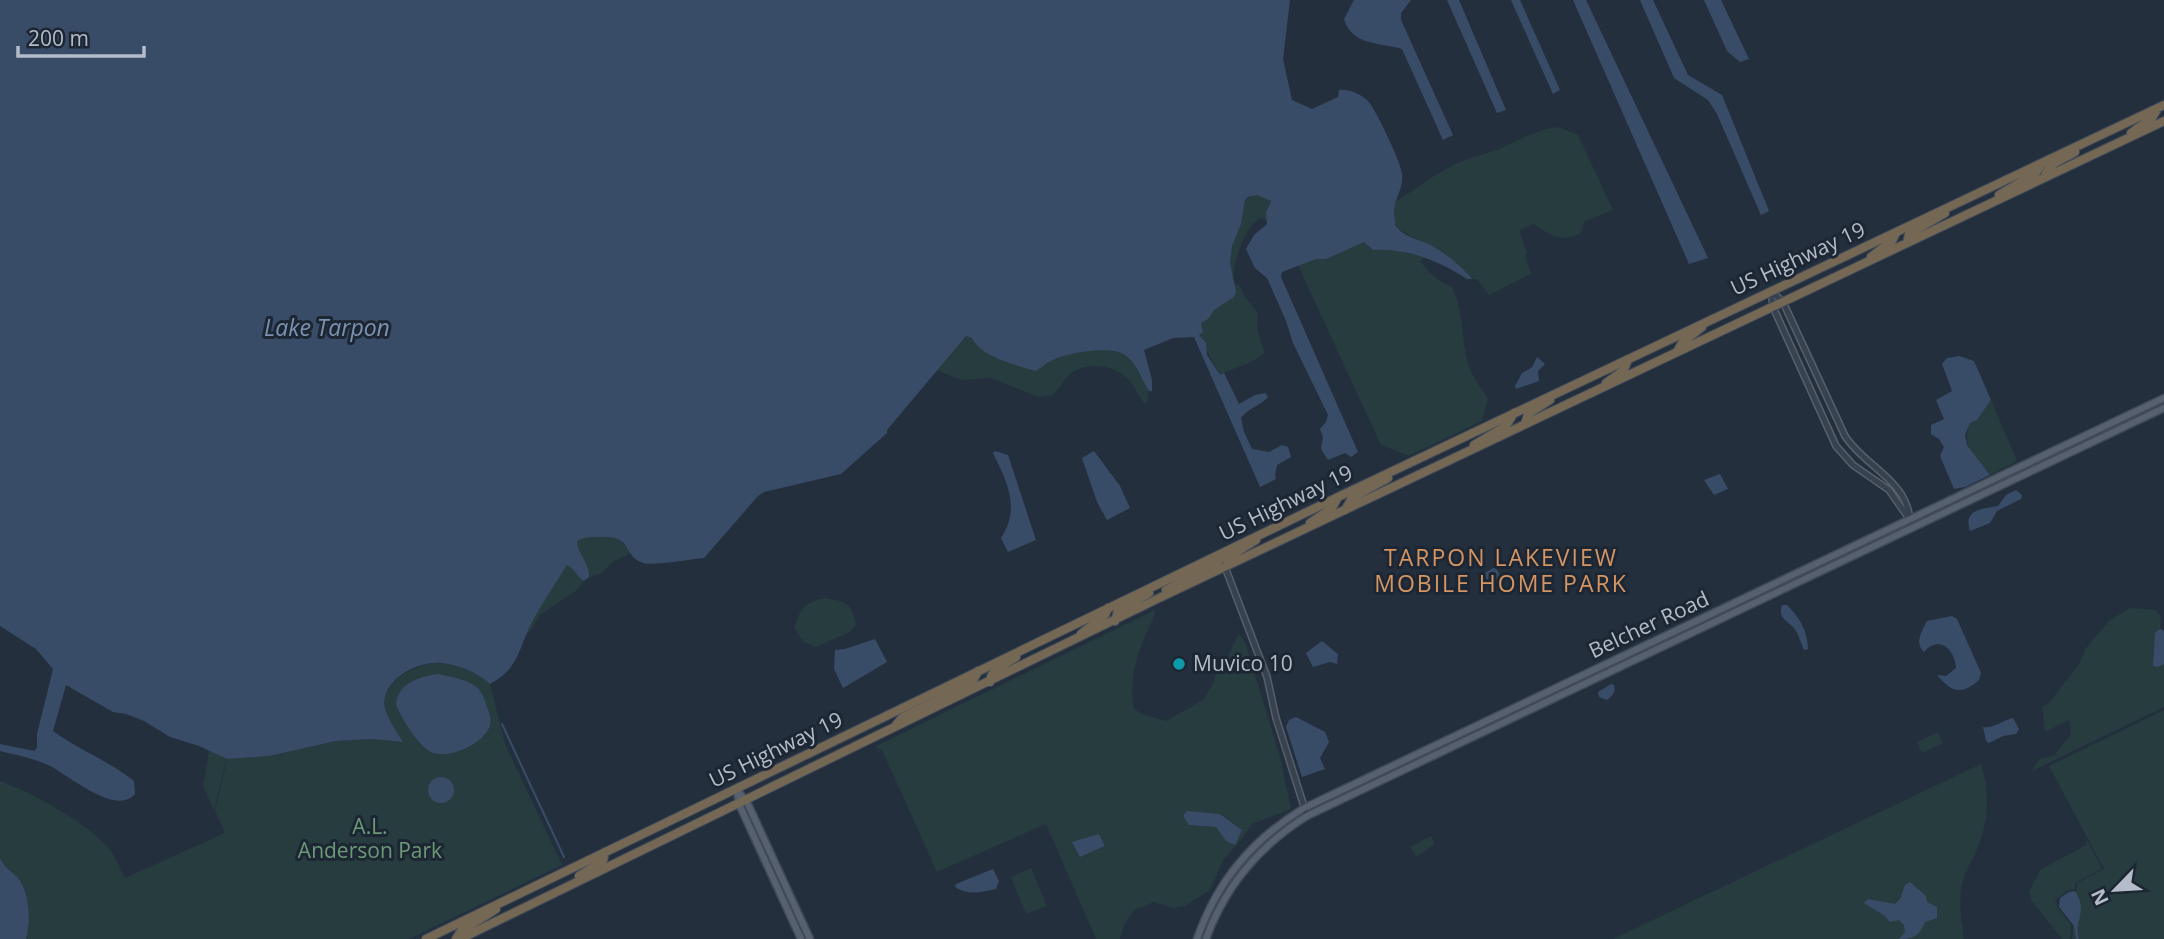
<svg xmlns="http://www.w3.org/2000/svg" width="2164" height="939" viewBox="0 0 2164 939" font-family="'Open Sans',sans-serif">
	<rect width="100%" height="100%" fill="#242f3e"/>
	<path fill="#263c3f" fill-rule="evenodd" d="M1558,127L1578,135L1613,210L1585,221L1580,234C1558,243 1552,235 1533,224L1519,231L1527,253L1525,255L1531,274L1489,295L1477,279H1472L1445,254L1398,229L1392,218L1395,202C1416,189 1437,172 1460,162C1472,157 1485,154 1497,150C1518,141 1535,130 1558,127Z
		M1255,194L1271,200L1266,212L1268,221L1260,218C1243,229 1233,263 1233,283L1240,286L1245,297L1258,313L1257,329L1265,353C1252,364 1235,367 1220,375C1210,358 1204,342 1193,326L1241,224L1245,200Z
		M1364,242L1373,250L1390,249L1426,257L1420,261C1428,272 1439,282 1452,287C1466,317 1460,342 1470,369C1475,381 1482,389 1488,399L1482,421L1409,456L1381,445L1296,261Z
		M966,336L1049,354L1125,343L1148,386V400L1145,404C1139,397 1135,387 1129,380C1115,365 1089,361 1071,373C1065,378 1059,389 1053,395L1039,397L991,378L962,380L936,370L949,352Z
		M1991,400L2017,461L1990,475C1976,455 1960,447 1970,423L1977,420Z
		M592,530C609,535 622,538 631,553L613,562L601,573L585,579L577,590L540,615L530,632L518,639L574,541Z
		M826,598C846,602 852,603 856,625L850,632L816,647L804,642L794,628C801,608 804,602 826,598Z
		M2130,608L2156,610L2161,617L2160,629L2156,640L2158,667L2164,664V707L2032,771L2039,759L2054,756L2071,734L2069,720L2045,732L2042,707L2048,704L2080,663L2086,648L2109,621Z
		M1155,610L1154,617C1140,647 1127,675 1134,709L1142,714L1166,721L1203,700L1214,682L1216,670L1227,659L1238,635H1240L1246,645L1280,757L1291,809L1252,824L1241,840L1223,860L1210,890L1185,906L1173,908L1154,902L1134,910L1124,925L1120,939H1096L1046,824L937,872L882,750L878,749L876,746ZM1208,814H1220L1240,828L1226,841L1216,827L1189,825ZM1099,834L1105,846L1080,857Z
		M431,663C452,663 475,669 490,684L505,744L562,865L409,939H26C31,923 30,892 18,878C11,871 5,868 0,858V781C34,794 81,819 107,846C115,854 119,868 125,878L225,833L215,811L227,759L269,756L336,741L372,739L402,742C397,731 386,719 385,706C382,681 411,668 431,663Z
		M2164,710V939H2072L2077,883L2104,869L2049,766Z
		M1938,732L1943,743L1922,753L1917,742Z
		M210,746L227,757L214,810L203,786Z
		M1981,764C1990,793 1989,821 1977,849C1972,861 1965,872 1962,884C1958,903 1962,921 1964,939H1613Z
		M1431,836L1435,844L1416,857L1410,847Z
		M2087,840L2102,869L2076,882L2074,889L2068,890L2055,900L2058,908L2071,925L2070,939H2062L2032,901L2029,892L2040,870L2086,845Z
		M1031,868L1047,906L1026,914L1011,877Z"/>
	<path fill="#394c67" d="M0,0H1290L1283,59L1292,100L1312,109L1338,97L1339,90C1348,89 1361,94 1368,101C1376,110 1401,162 1402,174C1404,188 1395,197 1394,210C1393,215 1396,220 1395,225C1404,238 1421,239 1434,247C1448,255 1461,266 1472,279H1467C1439,261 1408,248 1373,250L1364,242L1326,259H1316L1282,272L1281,277L1358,452L1351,457L1345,453L1328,460L1321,449L1323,437L1320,429L1326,422L1328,415L1293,343L1286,321L1267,278L1255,268L1246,249L1254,235L1267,224L1266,212L1271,201L1257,195L1248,197L1245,200L1241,224L1232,246L1230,263L1236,291L1234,297L1214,310L1208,319L1201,323L1203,332L1199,335L1206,343L1207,355L1220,375L1224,373L1239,404L1255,395L1265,393L1268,397C1262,405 1249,407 1241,418L1244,432L1252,449L1269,452L1282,445L1288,447L1291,457L1277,465L1275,475L1276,479L1260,487L1194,337L1173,338L1144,350L1152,380V391H1149C1142,380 1136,362 1125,355C1110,345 1064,353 1049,362C1045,364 1040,368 1036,371C1015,365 980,356 972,338L966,336L887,430V433L841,474L764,492L758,496L704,558C692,559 651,566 643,563C622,556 634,535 599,537C590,537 584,537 577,541C577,554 590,563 589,577L584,581C577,577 575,569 567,565C555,584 540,606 530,626C518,651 518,669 490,684C477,672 459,665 441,663C418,660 379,681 385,708C388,720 397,732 403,742L372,739L336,741L269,756L227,759L199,746L170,737L144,721L126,714L113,712L66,685L53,731C79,750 109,761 134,781L135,794C115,817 68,774 48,765C32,758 16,755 0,751V744L34,751L37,748V734L53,669L36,649L0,626Z
		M1354,0H1411L1401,13V20L1453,135L1443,140L1402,49C1379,42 1352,46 1344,19Z
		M1447,0H1459L1506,110L1497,113Z
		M1511,0H1520L1560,90L1553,94Z
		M1573,0H1586L1708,258L1689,264Z
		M1640,0H1653L1688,75L1722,95L1769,211L1761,215L1717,114L1708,100L1674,78Z
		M1704,0H1721L1749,59L1740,62L1727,51Z
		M1959,356L1974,361L1991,400L1977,420L1970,423L1965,435L1967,445L1990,475L1965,487L1954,489L1940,456L1944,447L1939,439L1931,434V425L1944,419L1936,400L1952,391L1942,364L1947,358Z
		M1537,357L1545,364L1538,371L1539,381L1516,389L1515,386L1522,373C1535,366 1531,369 1537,357Z
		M995,451L1008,455L1036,540L1008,552L1001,538C1021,508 1007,482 993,453Z
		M1094,451L1120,486L1130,508L1107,520L1097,502L1082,458Z
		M1720,474L1728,489L1714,495L1704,480Z
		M2016,490L2022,495L2021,499L1997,511L1990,523L1970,531C1963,509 1982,509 1998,506L2006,495Z
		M1495,567L1503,579L1488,587L1483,574Z
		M1782,605H1787C1800,619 1807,629 1808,649L1804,650C1801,643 1798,633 1794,628C1786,619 1778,619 1782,605Z
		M1952,616L1957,619L1981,673L1979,680C1962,695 1952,693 1937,675L1946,676L1956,668C1955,649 1939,635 1924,652C1914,643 1922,631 1927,621Z
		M2160,629L2164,631V664L2158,667L2153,666L2155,633Z
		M875,639L887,662L843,688L834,669L835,650L845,649Z
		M1322,641L1338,654L1337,664L1330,662L1313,667L1306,653Z
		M439,674C450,677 466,679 475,686C481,690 484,697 486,704C488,710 492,719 490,725C485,744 448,760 431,752C418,746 401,717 396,705C397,683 421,676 439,674Z
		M1611,684L1614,685C1616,692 1613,695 1607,700L1599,697L1598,692Z
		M1296,717L1325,732L1329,742L1320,758L1325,769L1302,777L1286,727L1289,720Z
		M2013,718L2019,729L2016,734L2003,736L1989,743L1986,741L1983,727C1995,729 2002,720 2013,718Z
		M428 790a13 13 0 1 1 26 0a13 13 0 1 1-26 0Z
		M1187,811L1220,814L1242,830L1235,845L1226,841L1216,827L1189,825L1183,816Z
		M1099,834L1105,846L1080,857L1072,842Z
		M0,858C5,868 11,871 18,878C30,892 31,923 26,939H0Z
		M993,869L999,881L996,889C982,892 968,896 955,887L956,884Z
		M1910,882L1926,896L1927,902L1937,907V918L1925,922C1919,936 1914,939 1899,939L1905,932L1904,925L1899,920L1890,922L1885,916L1864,903L1868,899L1895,904L1900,899L1905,885Z
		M2075,891C2089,911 2073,921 2079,939H2076L2074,926L2059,907L2060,898L2069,892Z"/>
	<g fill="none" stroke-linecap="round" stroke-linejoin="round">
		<path stroke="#394c67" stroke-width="2" d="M502,724L564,857"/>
		<g stroke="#565f6c" stroke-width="8">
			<path id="minor" d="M1771,291L1773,307L1836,446L1853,465L1889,490L1910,520
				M1771,291L1783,302L1845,436C1865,467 1906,479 1910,520
				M1225,567L1267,677L1276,718L1307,816"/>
		</g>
		<g stroke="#414a57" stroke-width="9">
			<path id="major" d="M736,789L747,802L810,939
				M737,790L739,804L801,939
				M1197,939C1217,881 1252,840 1304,808L2164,398
				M1206,939C1225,886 1259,846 1307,816L2164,408"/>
		</g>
		<g stroke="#434c59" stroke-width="10">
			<path id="highway" d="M2131,133L2152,118L2158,108
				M2045,177C2046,164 2064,159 2075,152
				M1999,195L2036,173L2042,163
				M1907,243L1909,234L1945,213
				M1871,257L1892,241L1896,233
				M1677,352L1682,343L1702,327
				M1606,383L1624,370L1628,359
				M1525,424L1528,414L1550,400
				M1474,445L1506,426L1514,413
				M1345,510L1352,498L1388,478
				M1310,523L1332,508L1338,497
				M1228,562L1234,554L1256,540
				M1166,590L1216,563L1230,551
				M1115,621L1118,611L1149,593
				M1081,634L1105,615L1108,608
				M990,682C990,669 1007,664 1016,657
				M896,725L903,717L972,683L978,671
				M579,876L603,861L605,852
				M426,939L1338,497L2164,105
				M456,939L461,931L496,909
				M460,939L1157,599L2164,121"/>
		</g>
		<use href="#minor" stroke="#38414e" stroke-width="5"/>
		<use href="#major" stroke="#56606e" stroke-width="6"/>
		<use href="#highway" stroke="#746855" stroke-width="8"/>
	</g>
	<circle fill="#0f9aa8" stroke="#1d2633" stroke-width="2.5" cx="1179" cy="664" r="7"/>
	<g text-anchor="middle" stroke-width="6" stroke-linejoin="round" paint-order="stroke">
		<g font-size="21" fill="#b4bcc9" stroke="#1d2633">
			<text transform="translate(1798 259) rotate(-25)" y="7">US Highway 19</text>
			<text transform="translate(1286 503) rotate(-26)" y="7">US Highway 19</text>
			<text transform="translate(1649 625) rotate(-25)" y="7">Belcher Road</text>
			<text transform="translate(776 750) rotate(-26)" y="7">US Highway 19</text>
		</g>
		<g font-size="21" fill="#b4bcc9" stroke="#1d2633" text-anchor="start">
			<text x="1193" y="671">Muvico 10</text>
		</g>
		<g font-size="21" fill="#6b9a76" stroke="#1d2633">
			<text x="370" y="834">A.L.<tspan x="370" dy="24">Anderson Park</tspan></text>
		</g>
		<g font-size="23" font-style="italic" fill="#7c92b1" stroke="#1d2633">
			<text x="327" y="336">Lake Tarpon</text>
		</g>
		<g font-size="23" letter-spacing="2" fill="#d59563" stroke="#1d2633">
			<text x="1501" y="566">TARPON LAKEVIEW<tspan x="1501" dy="26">MOBILE HOME PARK</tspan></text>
		</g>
	</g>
	<g transform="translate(2115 890) rotate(245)" stroke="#1d2633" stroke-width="5" paint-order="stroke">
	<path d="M0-5L12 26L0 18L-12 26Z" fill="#b4bcc9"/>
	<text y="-10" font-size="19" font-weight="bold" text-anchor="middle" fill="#b4bcc9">N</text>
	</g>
	<path d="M18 46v10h126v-10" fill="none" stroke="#b4bcc9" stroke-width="3.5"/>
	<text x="28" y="46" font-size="21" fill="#b4bcc9" stroke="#1d2633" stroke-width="5" paint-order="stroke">200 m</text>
</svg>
